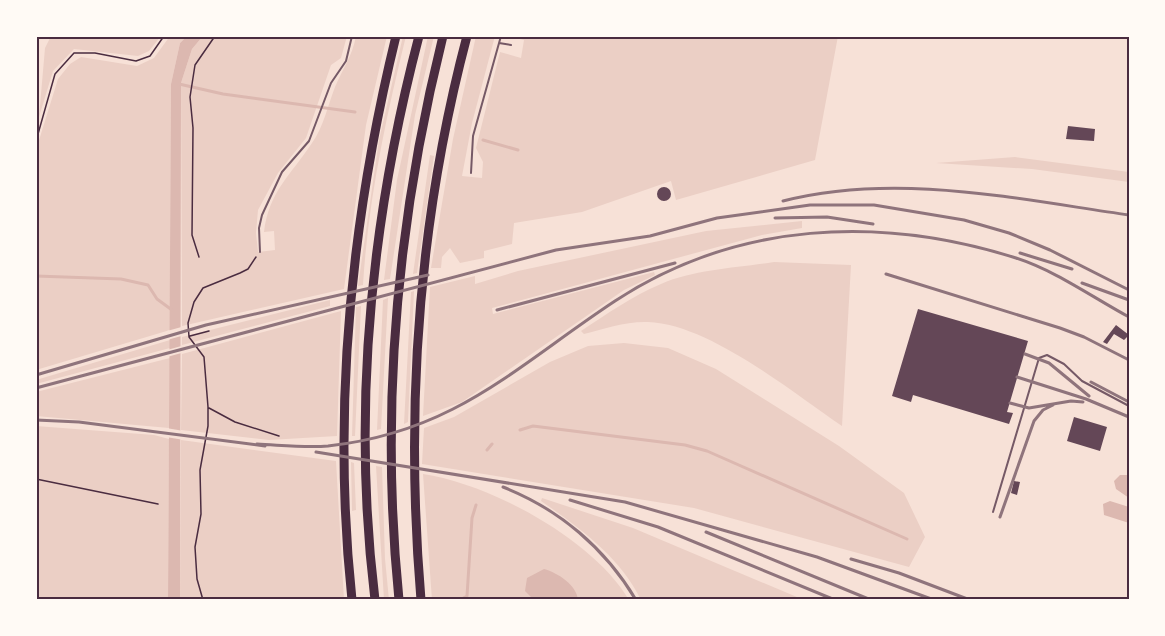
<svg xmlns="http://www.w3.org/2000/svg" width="1165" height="636" viewBox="0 0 1165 636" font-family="'Titillium Web',sans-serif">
	<rect width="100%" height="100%" fill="#f7e1d7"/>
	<path fill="#ebcfc5" d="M51,36H161L149,51L138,56L74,49L53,71L39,117L45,48Z
		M170,36H187L180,43L171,84L170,330L36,370V150L58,79L70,64L81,57L137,66L154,58Z
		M203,36H347L341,58L331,65L306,138L278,173L258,210L256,233L258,252L275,250L274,231L264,232C269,191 291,175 312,143C323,128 328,105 335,87C343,68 352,57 356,36H387L366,125L344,289L182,326L181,83L192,49Z
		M403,36H406C386,117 368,201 363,285L358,286L379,140Z
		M428,36H434L415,115L390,279L384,280L397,180Z
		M476,36H495L472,123L462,176L482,178L483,162L476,148L500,52L521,58L524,40L508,36H838L815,160L676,200L671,181L582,212L514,223L512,244L484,251V258L460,263L450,248L442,257L441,268H431L453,139Z
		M430,155L434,156L417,273L413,274Z
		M1015,157L1129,172V182L1032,169L936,163Z
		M802,221V228L762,235L492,308L493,314L654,272L655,275L624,290L462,402L423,416L430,287L475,276V284L518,271L706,231Z
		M774,262L851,265L842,426C792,392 709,324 648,322C627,321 603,329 584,334L581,331C607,314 632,296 661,284C695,269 738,268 774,262Z
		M414,291L408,422L404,424L411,292Z
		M388,298L381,429L377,430L383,300Z
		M330,300V306L182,345V337Z
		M361,306L355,436H352L356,307Z
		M341,311L337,436L269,440L181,430L182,354Z
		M170,340V348L36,384V380Z
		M624,343L668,348L716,369L839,446L904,493L925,537L909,567L694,508L422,464L424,428L454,417L550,362L588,346Z
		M170,358L169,428L36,416V392Z
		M36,426L154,435L169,439L168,600H36Z
		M181,440L336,461L344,600H180Z
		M351,462L354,463L356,510L352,511Z
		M376,466L382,467L385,559L389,600H384Z
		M423,474C491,484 594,540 629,600H432Z
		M542,498L633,528L804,600H641C620,557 580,528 541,501Z"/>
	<path fill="#dcb8b0" d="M187,36H203L192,49L181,83L180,600H168L171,84L180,43Z
		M1120,475H1129V498L1116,489L1114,481Z
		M1110,501L1129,507V523L1104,515L1103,504Z
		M544,569C558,573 577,585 578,600H534L525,591L527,578Z"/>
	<path fill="#f7e1d7" d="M185,326V335L167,340V331Z
		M185,345V352L167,357V350Z
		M166,428L184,431V440L166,437Z"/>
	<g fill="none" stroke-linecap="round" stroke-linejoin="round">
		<path stroke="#dcb8b0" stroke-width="3" d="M179,84L223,94L355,112
			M483,140L518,150
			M36,276L121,279L148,285L157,299L172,310
			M520,430L533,426L685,445L707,451L907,539
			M487,450L492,444
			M460,600L467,596L472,518L476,505"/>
	</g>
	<path fill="#644757" d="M1068,126L1095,129L1094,141L1066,139Z
		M657 194a7 7 0 1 1 14 0a7 7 0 1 1-14 0Z
		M918,309L1028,341L1007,412L1013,413L1009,424L913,395L911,402L892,396Z
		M1116,325L1129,335L1124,340L1114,334L1107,344L1103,342Z
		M1074,417L1107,427L1100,451L1067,441Z
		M1014,481L1020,482L1017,495L1011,493Z"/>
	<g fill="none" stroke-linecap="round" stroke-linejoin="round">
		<path stroke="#4a2c40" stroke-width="1.5" d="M36,141L55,74L74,53H95L136,61L150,56L164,36
			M199,257L192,235L193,128L190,97L195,65L215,36
			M190,336L209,331
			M209,408L235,422L279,436
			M36,479L158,504
			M203,600L197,579L195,547L201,514L200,470L208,426V407L204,357L189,337L188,323L194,302L203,288L240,273L248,269L256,257"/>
		<path stroke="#755966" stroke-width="2" d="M499,43L511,45
			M471,173L473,136L501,36
			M260,252L259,228L262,215L282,172L309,141L331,83L346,61L352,36
			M993,512L1039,358L1047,355L1064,364L1082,381L1129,406"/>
		<path stroke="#4a2c40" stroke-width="9" d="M352,600C332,412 351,220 396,36
			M375,600C352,411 371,219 419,36
			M399,600C380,411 397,220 443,36
			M421,600C405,410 418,221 467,36"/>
		<path stroke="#8f747c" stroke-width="3" d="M783,201C896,172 1016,199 1129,215
			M775,218L827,217L873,224
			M1020,253L1072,269
			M886,274L1060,328L1084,337L1129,360
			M1082,283L1129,300
			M497,310L675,263
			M1025,354L1049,363L1089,396
			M36,375L206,325L428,275
			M1017,377L1086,399L1129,417
			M1091,382L1129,402
			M36,388L556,250L650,236L717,218L810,205H874L964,220L1009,233L1050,250L1129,290
			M1010,403L1029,408L1071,401L1083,402
			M36,420L79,422L265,446
			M257,444C280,445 305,448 328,446C455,432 515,367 615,301C737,221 880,215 1016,258C1056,271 1092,297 1129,317
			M316,452L625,502L817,557L934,600
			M503,487C559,509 605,548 636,600
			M570,500L658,527L835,600
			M1000,517L1034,421L1043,410L1053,405
			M706,532L871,600
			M851,559L899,573L970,600"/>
	</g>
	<rect width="1165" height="636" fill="none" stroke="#fffaf5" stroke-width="75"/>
	<rect x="38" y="38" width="1090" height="560" fill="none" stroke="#4a2c40" stroke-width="2"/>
</svg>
